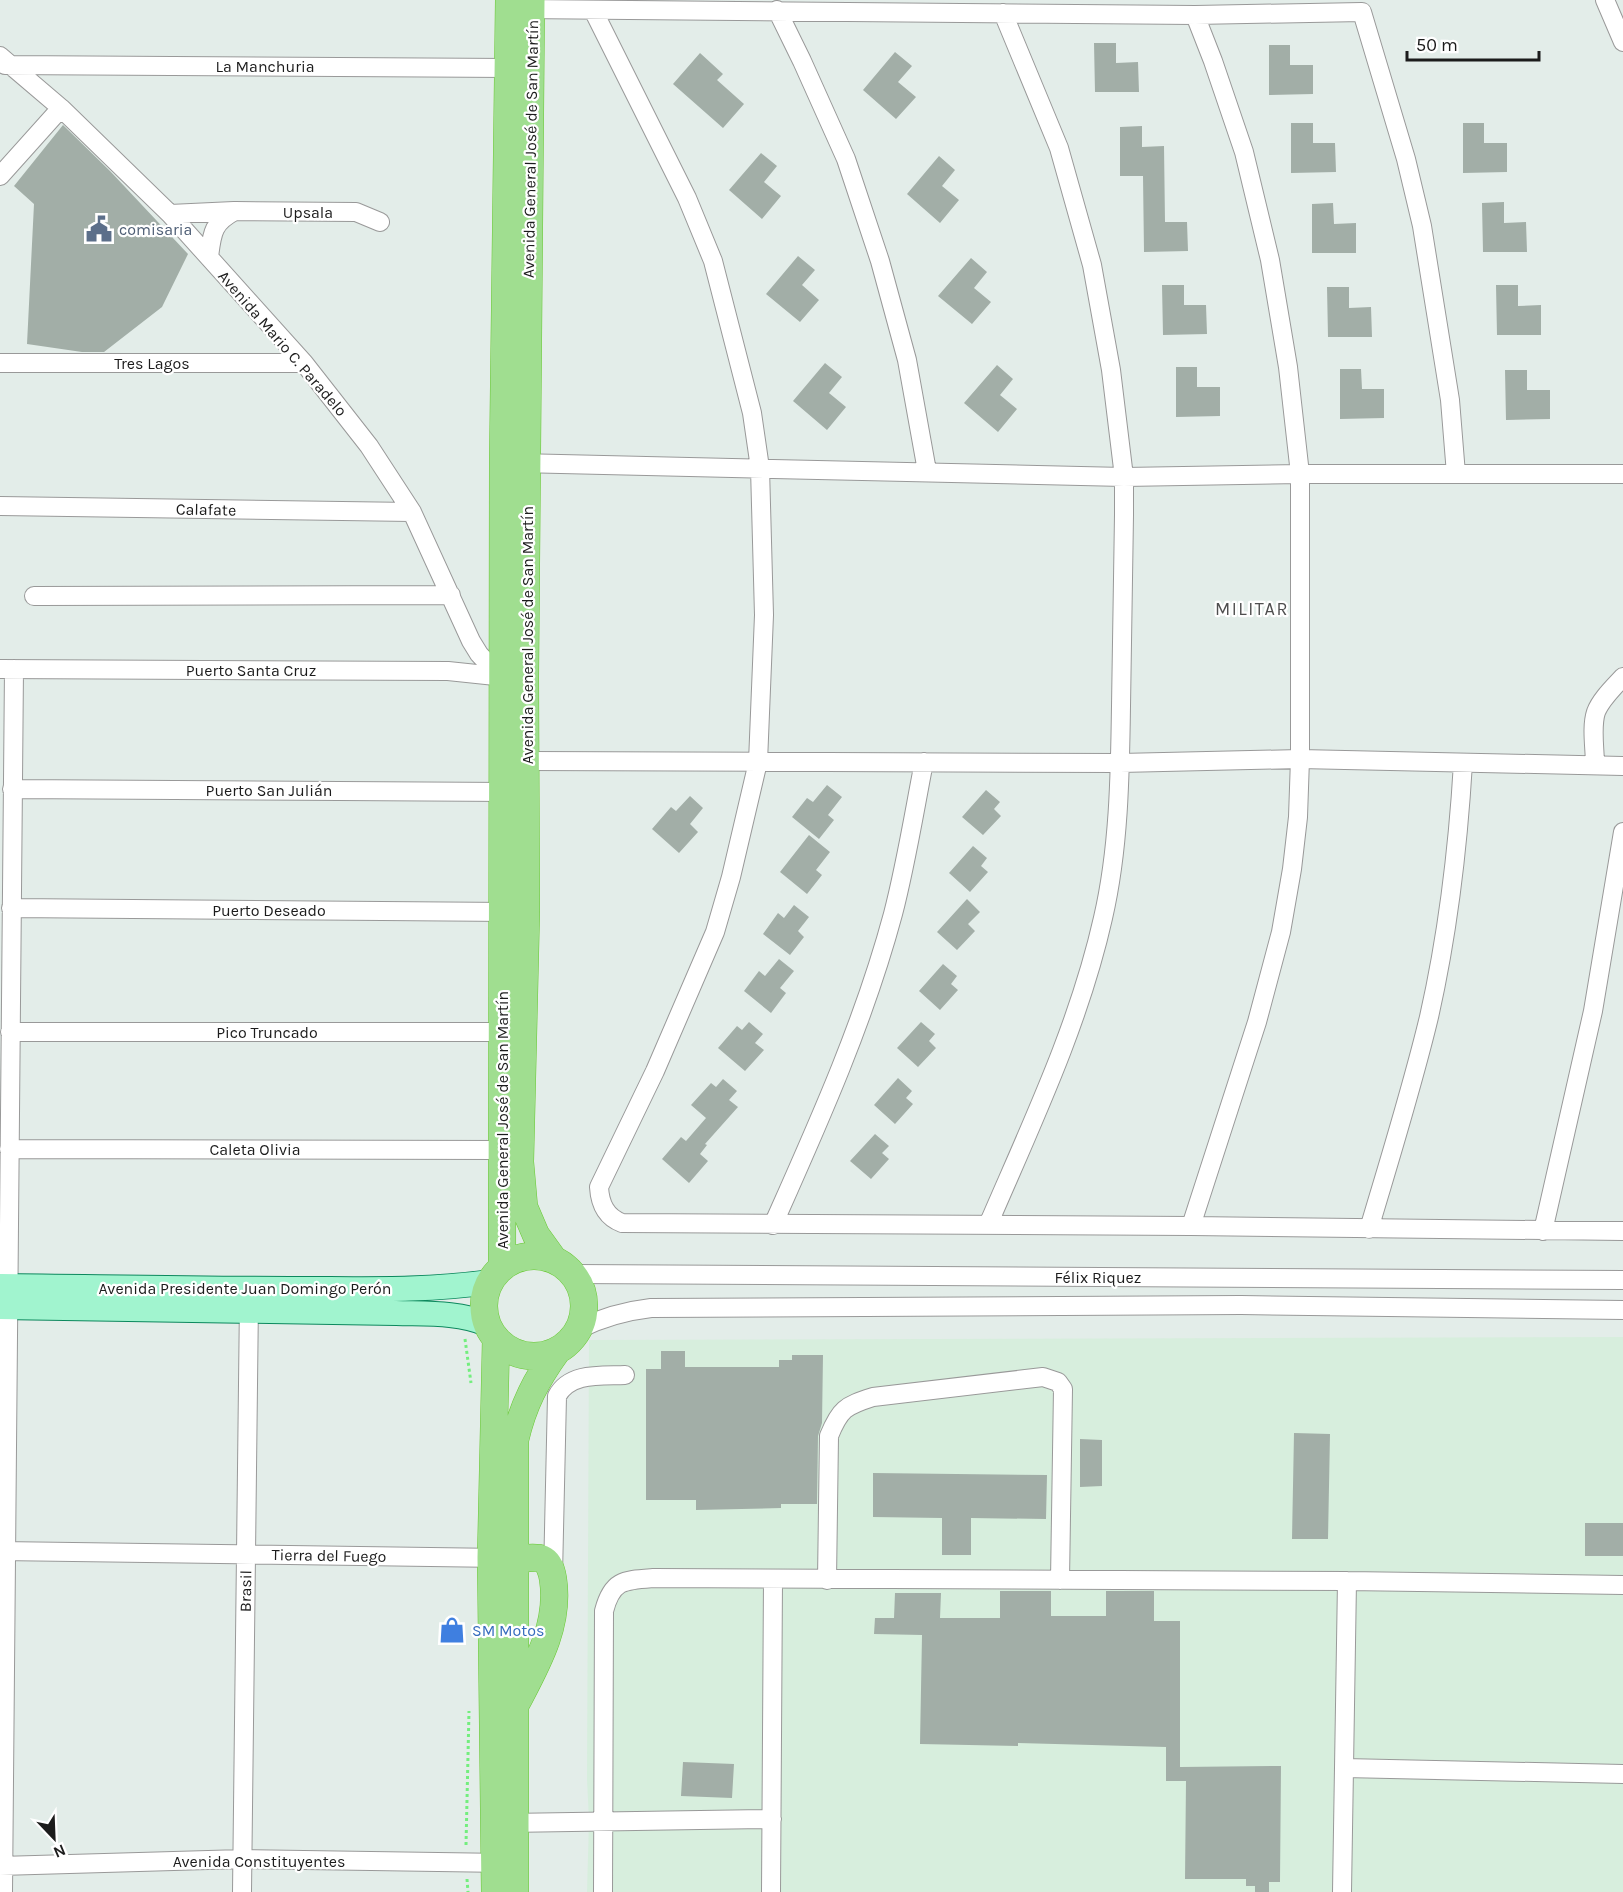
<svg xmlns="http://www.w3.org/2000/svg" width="1623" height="1892" viewBox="0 0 1623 1892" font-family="Karla,sans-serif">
	<rect width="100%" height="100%" fill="#e3ede9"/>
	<path fill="#d7eedd" d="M1623,1337V1892H587L589,1820L587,1779L589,1340Z"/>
	<path fill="#a2aea7" d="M1094,43H1116V63L1138,62L1139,92H1095Z
		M1269,45H1290V65H1313V94L1269,95Z
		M895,52L912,66L898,82L916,97L896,119L863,90Z
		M700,53L723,74L717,80L744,104L723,128L673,84Z
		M1291,123H1313V143H1335L1336,172L1291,173Z
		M1463,123H1484V143H1507V172L1463,173Z
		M63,125L110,171L188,254L162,307L104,352H82L27,344L34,204L14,186Z
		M1142,126V147L1164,146L1165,222H1187L1188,251L1144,252L1143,176H1120V127Z
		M761,153L777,166L764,182L781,196L762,219L729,190Z
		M939,156L955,170L942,186L959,200L940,223L907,194Z
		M1504,202V223L1526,222L1527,252H1483L1482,203Z
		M1333,203L1334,224L1356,223V253H1312V204Z
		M798,256L815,270L802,285L819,300L800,322L766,294Z
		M971,258L987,272L974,288L991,302L972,324L938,296Z
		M1162,285H1184V305H1206L1207,334L1163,335Z
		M1496,285H1518V306L1541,305V335H1497Z
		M1327,287H1349V308L1371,307L1372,337H1328Z
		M825,363L842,377L829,393L846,407L827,430L793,401Z
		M997,365L1013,379L1000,395L1017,409L998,432L964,403Z
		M1176,367H1197V387H1220V416L1176,417Z
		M1340,369H1361L1362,389H1384V418L1340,419Z
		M1505,370H1527V390H1550V419L1506,420Z
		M827,785L842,797L828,815L834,820L819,839L792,817L807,798L813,802Z
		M986,790L1000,802L994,809L1001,816L983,835L962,817Z
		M690,796L703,808L690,824L698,832L679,853L652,829L671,807L676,811Z
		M809,835L830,852L816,870L822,875L807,894L780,872Z
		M973,846L987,858L981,866L988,872L970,892L949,873Z
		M967,899L980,912L968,924L975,931L957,950L937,932Z
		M794,905L809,917L798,931L804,937L790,955L763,934L778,913L784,918Z
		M779,959L794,971L780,988L786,993L771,1013L744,991L759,971L765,976Z
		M943,964L957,976L951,984L958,990L940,1010L919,991Z
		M749,1022L763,1034L755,1043L764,1050L745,1071L718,1048L737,1026L742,1030Z
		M921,1022L935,1034L929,1041L936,1048L918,1067L897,1048Z
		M898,1078L912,1091L906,1098L913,1104L895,1124L874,1105Z
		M723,1079L737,1091L729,1100L738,1107L705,1144L707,1145L700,1154L708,1161L689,1183L662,1159L681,1137L686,1141L706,1118L691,1105L711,1083L716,1087Z
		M875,1134L889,1146L882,1153L889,1159L871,1179L850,1161Z
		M661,1351H685V1367H779V1360H792V1355H823L822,1423L818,1436L817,1504H781V1508L696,1510V1500H646V1369H661Z
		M1294,1433L1330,1434L1328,1539H1292Z
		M1080,1439L1102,1440V1486L1080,1487Z
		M873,1473L1047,1475L1046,1519L971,1518V1555H942V1518L873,1517Z
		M1585,1523H1623V1556H1585Z
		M1000,1591H1051V1616H1106V1591H1154V1621H1180V1767L1281,1766L1280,1882H1269V1892H1255V1886H1246V1879H1185L1186,1781H1166V1747L1018,1743V1746L920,1744L922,1635L874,1634L875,1618H894L895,1593H941L940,1618H1000Z
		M683,1762L734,1764L732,1798L681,1796Z"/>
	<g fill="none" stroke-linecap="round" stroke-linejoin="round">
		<g stroke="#999" stroke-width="20">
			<path id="minor" d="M1605,0L1623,42
				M522,9L1195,15L1362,12L1406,159L1422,226L1450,400L1456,474
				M593,10L687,198L713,261L752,413L760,468L764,615L758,762L731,877L715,932L655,1071L599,1187C600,1204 606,1217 622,1223L1191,1226L1623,1231
				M777,10L802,61L846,159L880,261L907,360L927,471
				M0,56L61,108L170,214L304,363L369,446L412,512L471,641L479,654L504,681
				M5,65L517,68
				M0,176L61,108
				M170,214L234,211
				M209,257C212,234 212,223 235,211L356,212L380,222
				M0,363H304
				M518,463L1124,477L1300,474H1623
				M0,506L412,512
				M34,596L451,595
				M0,669L448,671L505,677
				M526,761L1120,763L1300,759L1623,766
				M1595,765C1595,749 1591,727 1596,712C1601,699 1614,687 1623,677
				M12,789L512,792
				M11,908L513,912
				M10,1032H502L512,1033
				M9,1149L501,1150
				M773,1225C818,1124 864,1022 893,914C906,864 914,813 924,762
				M988,1225C1031,1125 1079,1025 1103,918C1119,849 1120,776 1121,706C1122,642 1123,578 1124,515V477L1111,370L1092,265L1059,148L1003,13
				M1191,1226L1257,1022L1281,932L1292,869L1298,817L1300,759V474L1288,367L1270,260L1244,152L1213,61L1195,15
				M1369,1229C1390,1158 1412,1088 1429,1017C1448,933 1458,848 1463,763
				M1543,1231L1593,1011L1623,832
				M572,1274L1623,1280
				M579,1329C603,1317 625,1311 651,1308L1241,1305L1623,1310
				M0,1551L501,1558
				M553,1575L557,1396C570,1372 601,1376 625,1375
				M827,1580L829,1436C840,1409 845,1406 873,1397L1043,1377L1058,1382L1063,1389L1060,1580
				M1344,1768L1623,1774
				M503,1823L772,1819
				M0,1866L243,1859L505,1863
				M3,1892L14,669
				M242,1892L249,1300
				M603,1892L604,1611C612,1580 624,1580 653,1578L1347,1581L1623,1585
				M771,1892L773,1580
				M1342,1892L1347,1581"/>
		</g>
		<g stroke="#0c885d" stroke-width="26">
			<path id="major" d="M0,1286C100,1287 200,1289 300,1289C364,1289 427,1291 490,1282
				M0,1307L396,1313C427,1314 458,1312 487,1324"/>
		</g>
		<g stroke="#68c832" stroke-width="28">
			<path id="highway" d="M531,0L525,677L526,912L520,1162L524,1207L536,1235L554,1260
				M484 1306a50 50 0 1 1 100 0a50 50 0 1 1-100 0Z
				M502,1267L503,464L509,0
				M515,1559C522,1559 535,1556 542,1559C549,1562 552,1572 553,1579C560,1624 537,1664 517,1702
				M495,1892L491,1558L496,1339
				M515,1892V1440C523,1405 536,1380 557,1351"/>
		</g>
		<path stroke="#73ee7e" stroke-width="3" stroke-dasharray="3 3" stroke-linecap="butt" d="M465,1339L471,1383
			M466,1845L469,1711
			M467,1879L468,1892"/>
		<use href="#minor" stroke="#fff" stroke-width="18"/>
		<use href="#major" stroke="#a1f4cf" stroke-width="24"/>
		<use href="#highway" stroke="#a0de90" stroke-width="27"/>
	</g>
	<defs>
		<g id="civic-bare" transform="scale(2.07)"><path d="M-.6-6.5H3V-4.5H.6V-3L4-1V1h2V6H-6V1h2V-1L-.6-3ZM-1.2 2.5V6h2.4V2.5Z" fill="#5c6f8a" stroke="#fff" stroke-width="2.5" paint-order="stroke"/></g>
		<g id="shop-bare" transform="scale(2.07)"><path d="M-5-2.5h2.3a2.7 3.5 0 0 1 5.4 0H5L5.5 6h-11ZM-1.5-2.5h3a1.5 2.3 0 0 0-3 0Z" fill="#3f7fe0" stroke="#fff" stroke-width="2.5" paint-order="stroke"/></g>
	</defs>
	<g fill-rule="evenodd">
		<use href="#civic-bare" x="99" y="229"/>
		<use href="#shop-bare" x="452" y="1630"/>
	</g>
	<g text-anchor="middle" stroke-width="4.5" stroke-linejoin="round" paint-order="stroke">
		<g font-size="16" fill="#1c1c1c" stroke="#fff">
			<text x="265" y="72">La Manchuria</text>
			<text transform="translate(530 149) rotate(-89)" y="6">Avenida General José de San Martín</text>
			<text x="308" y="218">Upsala</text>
			<text transform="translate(283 343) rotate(49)" y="6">Avenida Mario C. Paradelo</text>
			<text x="152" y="369">Tres Lagos</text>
			<text transform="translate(206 509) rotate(1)" y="6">Calafate</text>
			<text transform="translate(527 635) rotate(-90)" y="6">Avenida General José de San Martín</text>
			<text x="251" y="676">Puerto Santa Cruz</text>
			<text x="269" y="796">Puerto San Julián</text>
			<text x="269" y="916">Puerto Deseado</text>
			<text x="267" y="1038">Pico Truncado</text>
			<text transform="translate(502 1120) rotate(-90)" y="6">Avenida General José de San Martín</text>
			<text x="255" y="1155">Caleta Olivia</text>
			<text x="1098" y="1283">Félix Riquez</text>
			<text x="245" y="1294">Avenida Presidente Juan Domingo Perón</text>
			<text transform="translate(329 1555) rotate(1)" y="6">Tierra del Fuego</text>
			<text transform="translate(245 1591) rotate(-89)" y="6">Brasil</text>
			<text x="259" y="1867">Avenida Constituyentes</text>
		</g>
		<g font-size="16" fill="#4e5e75" stroke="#fff" text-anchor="start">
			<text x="119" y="235">comisaria</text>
		</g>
		<g font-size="16" fill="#366cbe" stroke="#fff" text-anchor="start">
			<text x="472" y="1636">SM Motos</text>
		</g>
		<g font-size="18" letter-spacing="1.5" fill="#4f4f4f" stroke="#fff">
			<text x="1252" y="615">MILITAR</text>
		</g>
	</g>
	<g transform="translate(54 1838) rotate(157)" stroke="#ffffff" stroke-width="4.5" paint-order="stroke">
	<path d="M0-4.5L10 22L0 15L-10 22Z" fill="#1c1c1c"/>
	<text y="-9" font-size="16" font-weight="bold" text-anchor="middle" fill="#1c1c1c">N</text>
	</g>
	<path d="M1407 51v9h132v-9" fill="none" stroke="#1c1c1c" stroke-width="3"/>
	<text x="1416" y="51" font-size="18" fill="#1c1c1c" stroke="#ffffff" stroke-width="4.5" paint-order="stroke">50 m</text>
</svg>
